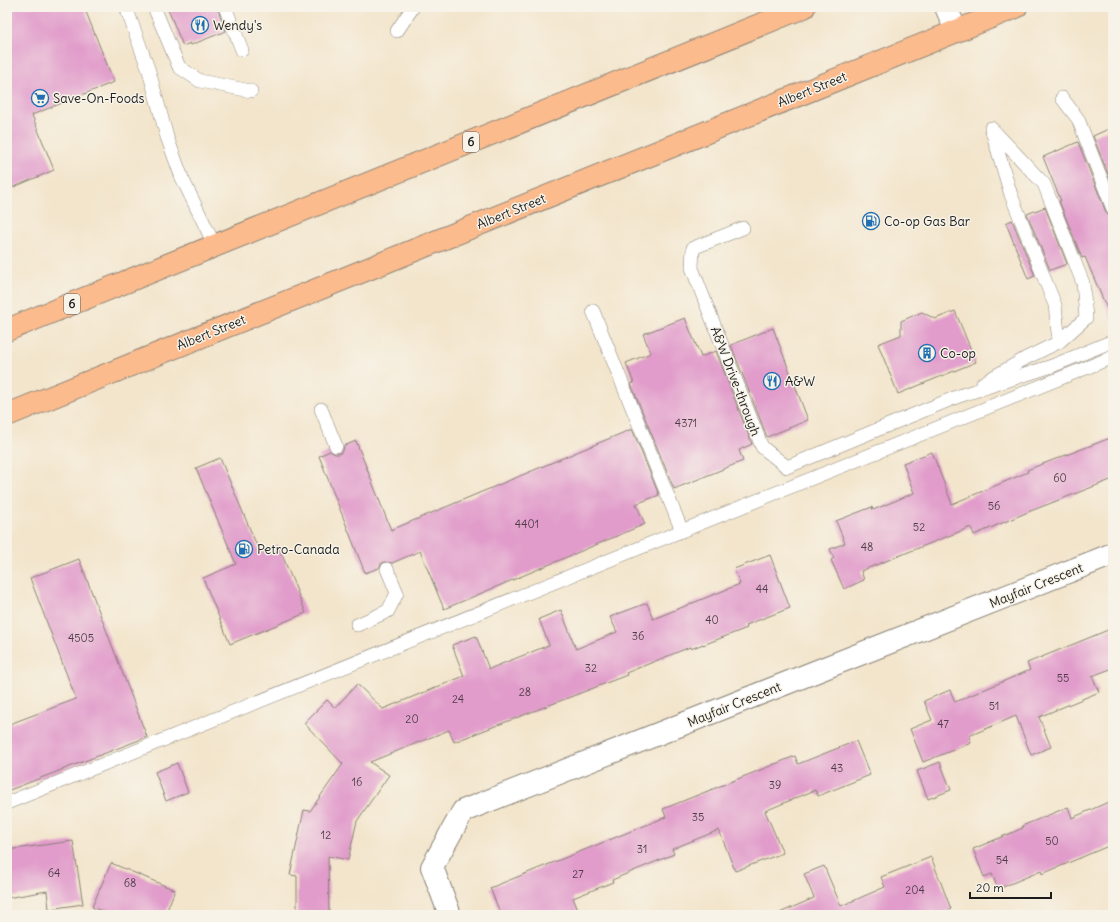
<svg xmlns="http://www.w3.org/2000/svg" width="1120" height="922" viewBox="0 0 1120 922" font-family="Delius,sans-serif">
	<rect width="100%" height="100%" fill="#f7f3e8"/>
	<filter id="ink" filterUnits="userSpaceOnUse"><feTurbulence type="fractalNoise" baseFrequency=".025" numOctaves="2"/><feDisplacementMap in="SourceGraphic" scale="8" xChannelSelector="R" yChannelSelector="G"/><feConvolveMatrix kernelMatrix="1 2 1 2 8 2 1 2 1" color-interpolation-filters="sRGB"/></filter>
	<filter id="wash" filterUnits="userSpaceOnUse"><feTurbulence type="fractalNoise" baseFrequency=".012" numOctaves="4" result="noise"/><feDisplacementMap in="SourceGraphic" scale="16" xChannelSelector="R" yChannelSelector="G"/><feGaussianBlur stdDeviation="0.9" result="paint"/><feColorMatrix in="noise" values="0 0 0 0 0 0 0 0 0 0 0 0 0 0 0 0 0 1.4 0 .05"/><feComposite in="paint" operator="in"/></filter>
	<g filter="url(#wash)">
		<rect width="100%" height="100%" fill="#f3e5cc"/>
		<g id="blocks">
			<path fill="#e19ccb" d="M7,7H84L114,82L32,115L54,170L7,190Z
				M167,7H217L226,31L191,45L190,43L183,46Z
				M1113,127V187L1093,136Z
				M1078,142L1106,212L1108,215L1113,217V323L1085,257L1082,258L1059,201H1061L1043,157Z
				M1045,207L1067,264L1050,270L1027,214Z
				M1012,220L1035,276L1028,279L1006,223Z
				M955,311L976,362L898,394L878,344L901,335V321L922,312L935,319Z
				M685,318L701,357L716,351L752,444L739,450L743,461L674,489L631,384L634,383L626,363L651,353L643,334Z
				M773,328L808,420L767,437L731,345Z
				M632,429L659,495L636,504L645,524L444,609L420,551L392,563L384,562L381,564L379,568L365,573L319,456L330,451L335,454H339L343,451L344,446L356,441L391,530Z
				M1113,437V479L1028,512L974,535L971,527L861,571L864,580L844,589L831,560L834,558L830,549L845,543L836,521L872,507L873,510L914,493L903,463L932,452L952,504L1028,472L1027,470Z
				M220,458L260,553L278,545L306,613L230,644L203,578L236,564L196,468Z
				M770,555L790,608L746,625L747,628L703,645V644L691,649L690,647L626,673L627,675L454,742L449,730L370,762L389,775L357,821L348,860L328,856L329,915H297V876L290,875L304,810L310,811L343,764L304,723L327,700L335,708L357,684L383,709L464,676L452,645L476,636L489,669L549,645L539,619L561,610L576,649L617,632L610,617L647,603L653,619L740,584L734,569Z
				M79,559L147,737L7,791V725L76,699L30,578Z
				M1113,628V668L1092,676L1099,692L1039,717L1051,747L1031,755L1016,716L969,736L971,743L923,762L910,729L932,720L924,701L950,690L955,702L1030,670L1027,663Z
				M856,741L870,775L818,796L815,790L765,811L783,853L735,871L719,830L672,849L674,854L612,880L613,882L573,898L580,915H501L490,888L666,817L663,809L795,756L798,764Z
				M940,762L951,790L928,799L917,771Z
				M177,763L188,792L166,801L155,772Z
				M1113,800V844L1042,874L1041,871L998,889L992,874L984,877L973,849L1023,828L1022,826L1068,807L1072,818Z
				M73,841L83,904L49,909L47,891L7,898V850Z
				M931,857L951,909L937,915H775L814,898L804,874L824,866L841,906L885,887L881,877Z
				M111,863L175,890L165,915H111L92,907Z"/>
		</g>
	</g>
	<g filter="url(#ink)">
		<use href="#blocks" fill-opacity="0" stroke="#888074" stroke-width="1"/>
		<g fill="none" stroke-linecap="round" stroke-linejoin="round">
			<g stroke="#888074" stroke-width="14">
				<path id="lane" d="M126,7L149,71L167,137L182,178L215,246
					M154,7L179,67L200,81L251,91
					M225,7L242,50
					M397,31L413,7
					M1062,98L1078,119L1113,209
					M993,130L1044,184L1083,283L1086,318L1059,342
					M743,228L693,248L692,268L762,447L787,467L959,396L1052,366L1113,341
					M593,311L682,531
					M983,383L1026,358L1059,342L1055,305L1011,195L991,128
					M321,409L336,446
					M357,625L388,611L397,593L387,569
					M7,803L1113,357"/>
			</g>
			<g stroke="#888074" stroke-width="24">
				<path id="street" d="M946,7L956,31
					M450,915L432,867L463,811L1113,554"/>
			</g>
			<g stroke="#888074" stroke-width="24">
				<path id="primary" d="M7,330L804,7
					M7,415L1016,7"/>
			</g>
			<use href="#lane" stroke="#fff" stroke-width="13"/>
			<use href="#street" stroke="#fff" stroke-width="22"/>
			<use href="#primary" stroke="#fbbb8d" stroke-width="22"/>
		</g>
	</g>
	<defs>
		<g id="restaurant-ring" transform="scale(0.9)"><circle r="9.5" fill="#f7f3e8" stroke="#1f6fb2" stroke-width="1.5"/><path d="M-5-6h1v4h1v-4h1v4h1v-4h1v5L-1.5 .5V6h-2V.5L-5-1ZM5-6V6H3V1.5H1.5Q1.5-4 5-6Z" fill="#1f6fb2"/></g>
		<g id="supermarket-ring" transform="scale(0.9)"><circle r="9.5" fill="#f7f3e8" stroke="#1f6fb2" stroke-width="1.5"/><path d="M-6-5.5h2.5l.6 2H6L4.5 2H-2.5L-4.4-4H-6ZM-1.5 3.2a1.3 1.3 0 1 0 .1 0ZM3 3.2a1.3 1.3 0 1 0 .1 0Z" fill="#1f6fb2"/></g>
		<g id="fuel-ring" transform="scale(0.9)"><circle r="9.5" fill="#f7f3e8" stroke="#1f6fb2" stroke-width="1.5"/><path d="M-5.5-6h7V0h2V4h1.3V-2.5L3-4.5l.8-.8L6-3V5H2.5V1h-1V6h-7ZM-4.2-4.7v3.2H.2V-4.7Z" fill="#1f6fb2"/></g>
		<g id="building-ring" transform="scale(0.9)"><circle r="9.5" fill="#f7f3e8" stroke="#1f6fb2" stroke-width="1.5"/><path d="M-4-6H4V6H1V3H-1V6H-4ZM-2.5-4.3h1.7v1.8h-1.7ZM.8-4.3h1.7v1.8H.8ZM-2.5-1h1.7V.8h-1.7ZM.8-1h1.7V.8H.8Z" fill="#1f6fb2"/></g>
	</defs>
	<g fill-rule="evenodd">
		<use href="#restaurant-ring" x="200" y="25"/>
		<use href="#supermarket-ring" x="40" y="98"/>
		<use href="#fuel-ring" x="871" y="221"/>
		<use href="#building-ring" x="927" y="353"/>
		<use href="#restaurant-ring" x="772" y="381"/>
		<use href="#fuel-ring" x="244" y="549"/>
	</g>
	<g text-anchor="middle" stroke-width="3" stroke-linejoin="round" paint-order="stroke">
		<g font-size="11" fill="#4d3c48">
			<text x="686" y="427">4371</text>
			<text x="1060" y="482">60</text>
			<text x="994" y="510">56</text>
			<text x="527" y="528">4401</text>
			<text x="919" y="531">52</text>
			<text x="867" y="551">48</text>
			<text x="762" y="593">44</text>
			<text x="712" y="624">40</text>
			<text x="638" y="640">36</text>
			<text x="81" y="642">4505</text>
			<text x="591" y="672">32</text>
			<text x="1063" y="682">55</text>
			<text x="525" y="696">28</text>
			<text x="458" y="703">24</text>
			<text x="994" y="710">51</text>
			<text x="412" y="723">20</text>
			<text x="943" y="728">47</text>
			<text x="837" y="772">43</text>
			<text x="357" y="786">16</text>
			<text x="775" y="789">39</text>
			<text x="698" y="821">35</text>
			<text x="326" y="839">12</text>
			<text x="1052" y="845">50</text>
			<text x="642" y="853">31</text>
			<text x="1002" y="864">54</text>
			<text x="54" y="877">64</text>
			<text x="578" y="878">27</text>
			<text x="130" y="887">68</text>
			<text x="915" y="894">204</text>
		</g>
		<g fill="#f7f3e8" stroke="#5e5c59" stroke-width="1">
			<rect x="463" y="132" width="16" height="20" rx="3"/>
			<rect x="64" y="294" width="16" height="20" rx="3"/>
		</g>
		<g font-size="12" font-weight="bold" fill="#1c1c1c">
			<text x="471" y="146">6</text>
			<text x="72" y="308">6</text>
		</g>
		<g font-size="13" fill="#1c1c1c" stroke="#f7f3e8" text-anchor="start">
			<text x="213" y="30">Wendy's</text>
			<text x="53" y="103">Save-On-Foods</text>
			<text x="884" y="226">Co-op Gas Bar</text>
			<text x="940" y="358">Co-op</text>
			<text x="785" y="386">A&amp;W</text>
			<text x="257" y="554">Petro-Canada</text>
		</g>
		<g font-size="13" fill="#1c1c1c" stroke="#f7f3e8">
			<text transform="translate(812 89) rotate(-22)" y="5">Albert Street</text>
			<text transform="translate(511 211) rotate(-22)" y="5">Albert Street</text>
			<text transform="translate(211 332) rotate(-22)" y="5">Albert Street</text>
			<text transform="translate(736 381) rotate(69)" y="5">A&amp;W Drive-through</text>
			<text transform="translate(1036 585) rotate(-22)" y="5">Mayfair Crescent</text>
			<text transform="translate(734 704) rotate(-22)" y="5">Mayfair Crescent</text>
		</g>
	</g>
	<rect width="1120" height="922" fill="none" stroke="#f7f3e8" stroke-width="24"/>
	<path d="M970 892v6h81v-6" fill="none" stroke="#1c1c1c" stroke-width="2"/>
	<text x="976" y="892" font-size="12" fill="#1c1c1c" stroke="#f7f3e8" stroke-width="3" paint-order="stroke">20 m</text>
</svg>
